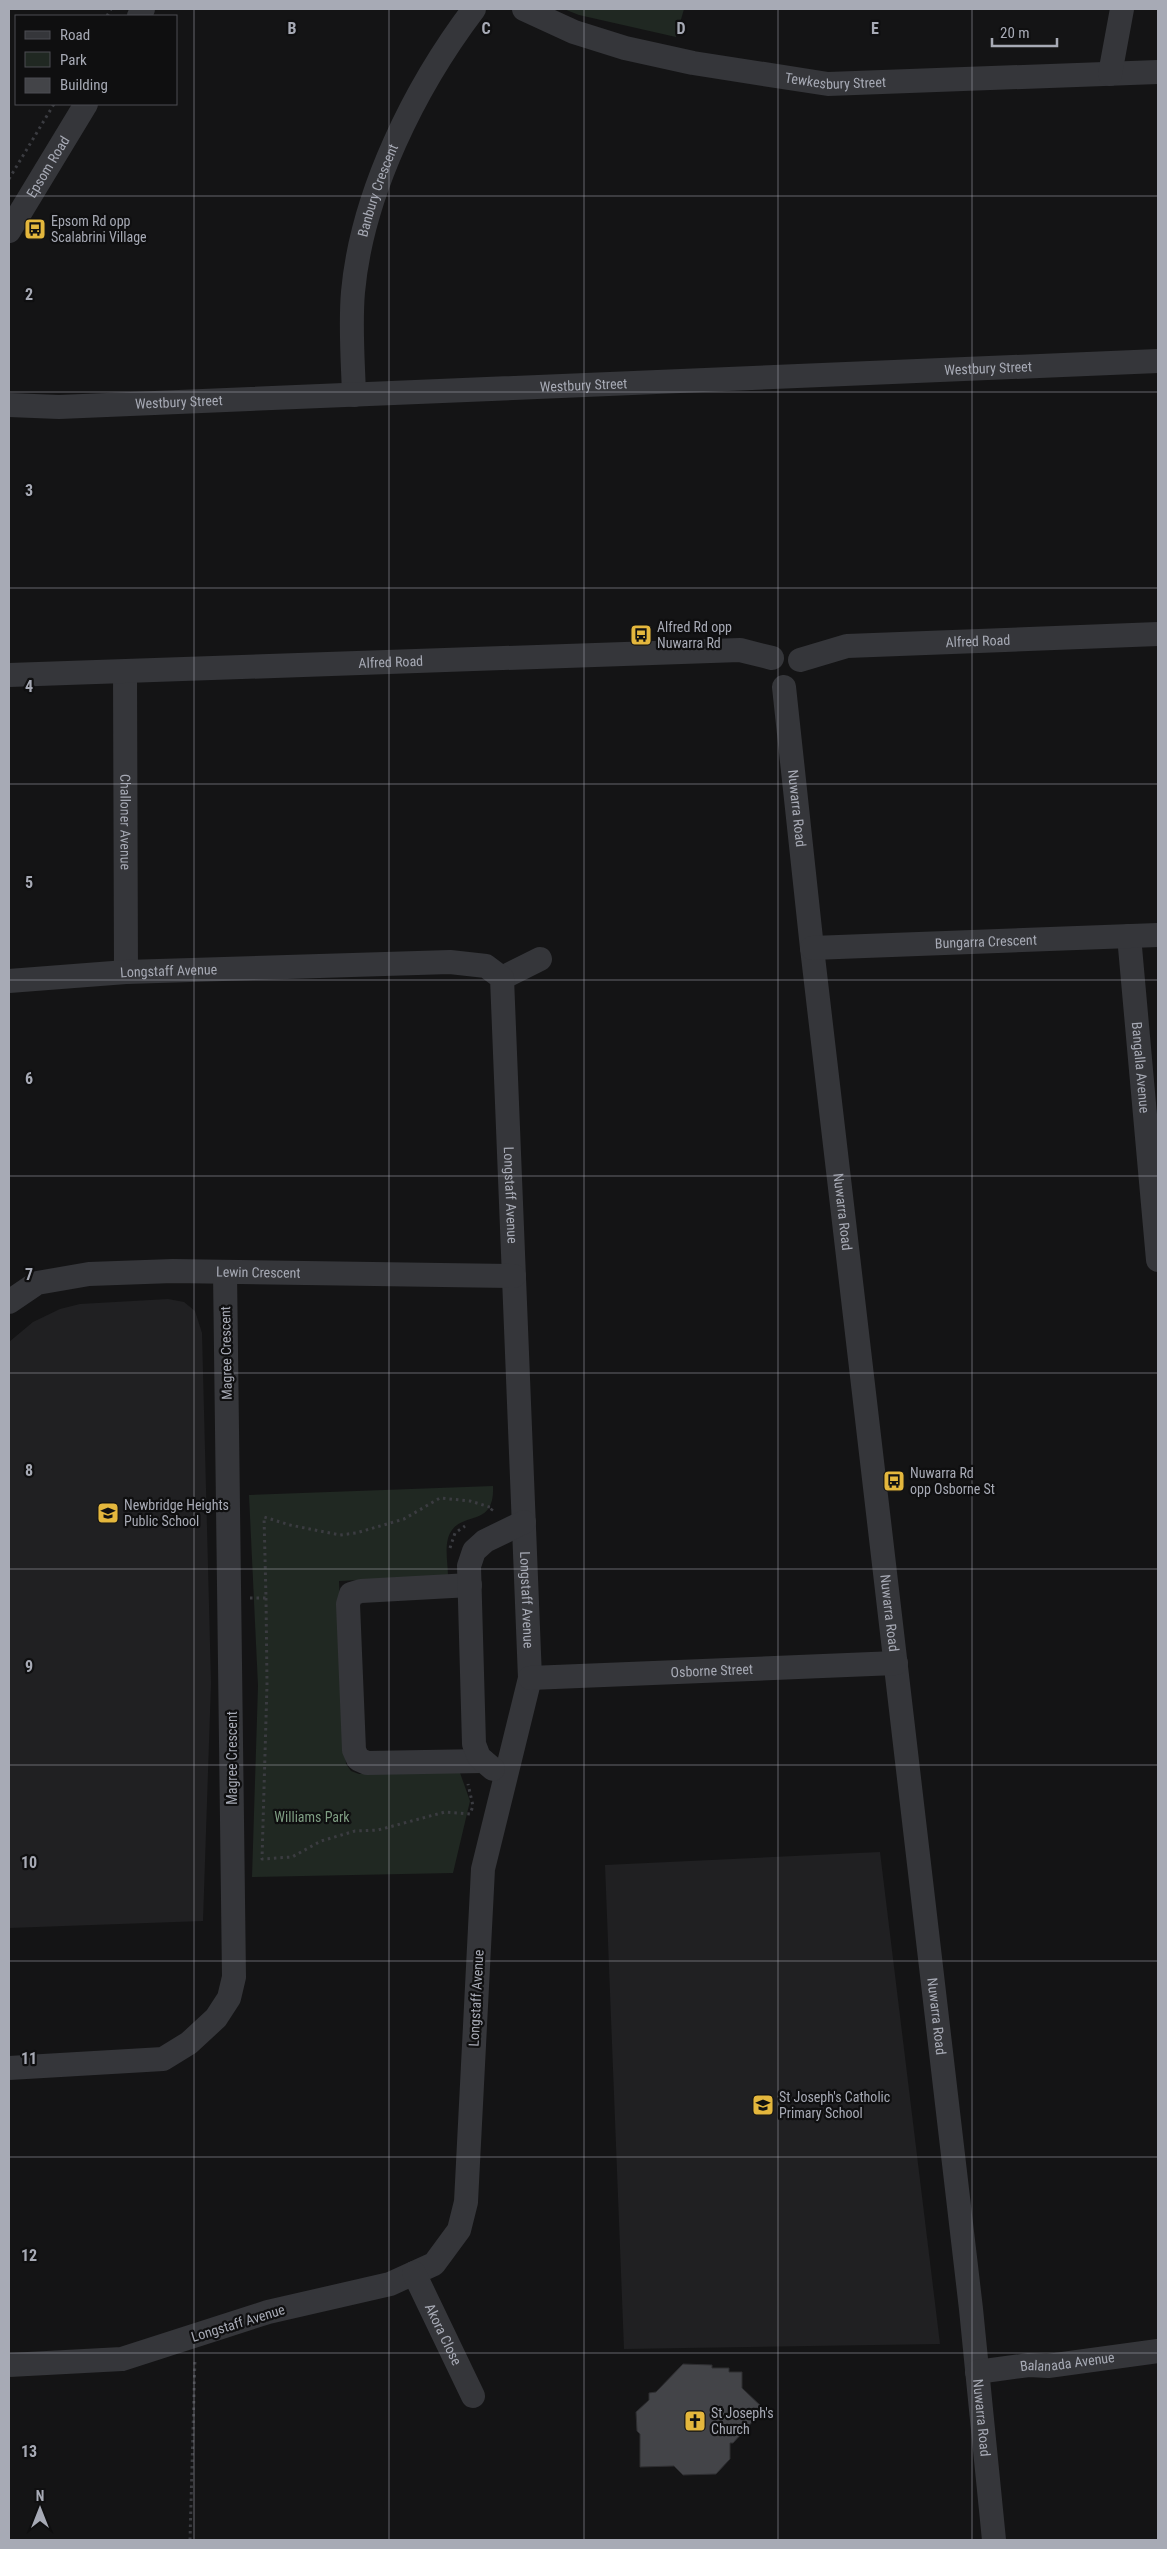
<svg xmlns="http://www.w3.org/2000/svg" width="1167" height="2549" viewBox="0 0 1167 2549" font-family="'Roboto Condensed',sans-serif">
	<rect width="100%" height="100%" fill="#141415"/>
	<path fill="#202022" d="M168,1299L184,1302L195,1311L202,1333L211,1683L203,1921L9,1928V1342L33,1322L60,1309L80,1304Z
		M880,1852L940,2344L624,2349L605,1865Z"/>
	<path fill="#202822" d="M564,9H684L676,37L579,15Z
		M493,1486C495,1526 465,1512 452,1530C443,1542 448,1562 448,1576L339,1581L346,1764L351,1771L359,1774L459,1770L470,1801L453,1873L252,1877L258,1686L249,1495Z"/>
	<path fill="#434448" stroke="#2e2e31" d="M683,2364L712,2365V2368H729V2372H742V2388L764,2409L733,2443H730V2459L716,2474L683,2475L674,2466L640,2467V2434L637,2431L636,2412L649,2400V2393L656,2392Z"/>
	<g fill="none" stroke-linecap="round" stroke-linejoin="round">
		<path stroke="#3b3c41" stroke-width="3" stroke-dasharray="2.5 4" stroke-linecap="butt" d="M107,16L111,9
			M9,179L54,104
			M450,1548L455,1533L465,1526
			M250,1598H266L264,1517L290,1525L340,1535L356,1533L404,1519L440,1498L470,1501L493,1508L490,1512
			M266,1598L267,1684L262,1859L292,1857L321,1841L355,1831L378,1830L445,1812L470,1814L473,1806L468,1784
			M190,2540L195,2358"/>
		<g stroke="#35363a" stroke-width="24">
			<path id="s1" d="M524,9L574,32L625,48L693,63L828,84L1158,72"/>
			<path d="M139,16L143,9"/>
			<path d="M1110,74L1122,9"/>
			<path id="s2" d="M9,231L86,104"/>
			<path id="s3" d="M354,395C353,361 350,326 353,292C362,193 415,87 474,9"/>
			<path id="s4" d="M9,405L59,407L1158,361"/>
			<path id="s5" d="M800,660L847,646L1158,634"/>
			<path id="s6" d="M125,672L126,972"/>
			<path id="s7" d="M9,675L740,650L772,658"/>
			<path id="s8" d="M784,687L812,948L971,2309L994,2540"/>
			<path id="s9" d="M1129,936L1158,1260"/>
			<path id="s10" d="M812,948L1158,935"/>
			<path d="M502,978L540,959"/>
			<path id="s11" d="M9,981L126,972L450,962L486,966L502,978L530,1678L483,1869L466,2202L459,2230L434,2264L390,2284L268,2312L122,2359L9,2365"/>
			<path id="s12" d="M9,1302L37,1283L89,1274L173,1271L514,1276"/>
			<path d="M470,1585L361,1591L351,1594L348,1604L354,1750L358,1759L367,1763L483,1761"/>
			<path id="s13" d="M530,1678L896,1663"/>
			<path d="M493,1769L479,1757L474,1744L469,1566L474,1551L485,1541L524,1522"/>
			<path d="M9,2068L163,2059L189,2043L216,2018L229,1998L234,1977L225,1272"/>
			<path id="s14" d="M414,2273L473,2396"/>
			<path id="s15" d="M977,2372L1029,2365L1048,2366L1158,2351"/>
		</g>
	</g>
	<path fill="none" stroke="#a7aab5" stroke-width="1" stroke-opacity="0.55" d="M194,9V2540M389,9V2540M584,9V2540M778,9V2540M972,9V2540M9,196H1158M9,392H1158M9,588H1158M9,784H1158M9,980H1158M9,1176H1158M9,1373H1158M9,1569H1158M9,1765H1158M9,1961H1158M9,2157H1158M9,2353H1158"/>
	<defs>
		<g id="bus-square" transform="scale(1.125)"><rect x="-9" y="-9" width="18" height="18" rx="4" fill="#e4b73d" stroke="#0f0f10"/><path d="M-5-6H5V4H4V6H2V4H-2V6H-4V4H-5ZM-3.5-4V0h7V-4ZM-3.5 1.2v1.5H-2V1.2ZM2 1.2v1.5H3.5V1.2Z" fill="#111"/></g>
		<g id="school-square" transform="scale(1.125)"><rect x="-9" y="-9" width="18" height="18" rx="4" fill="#e4b73d" stroke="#0f0f10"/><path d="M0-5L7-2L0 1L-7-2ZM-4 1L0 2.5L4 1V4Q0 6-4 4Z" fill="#111"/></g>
		<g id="church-square" transform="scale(1.125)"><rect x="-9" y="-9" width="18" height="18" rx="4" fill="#e4b73d" stroke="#0f0f10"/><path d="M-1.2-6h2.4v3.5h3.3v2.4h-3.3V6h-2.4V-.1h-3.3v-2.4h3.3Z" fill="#111"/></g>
	</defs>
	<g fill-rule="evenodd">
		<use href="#bus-square" x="35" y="229"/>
		<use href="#bus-square" x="641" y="635"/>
		<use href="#bus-square" x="894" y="1481"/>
		<use href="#school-square" x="108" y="1513"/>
		<use href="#school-square" x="763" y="2105"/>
		<use href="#church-square" x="695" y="2421"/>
	</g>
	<g text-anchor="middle" stroke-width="4.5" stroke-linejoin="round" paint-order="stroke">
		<g font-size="14" fill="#a7aab5" stroke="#0f0f10">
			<text dy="5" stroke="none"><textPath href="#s1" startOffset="322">Tewkesbury Street</textPath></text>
			<text dy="5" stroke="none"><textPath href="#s2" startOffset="75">Epsom Road</textPath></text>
			<text dy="5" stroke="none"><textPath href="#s3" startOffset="208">Banbury Crescent</textPath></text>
			<text dy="5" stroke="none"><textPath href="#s4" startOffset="980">Westbury Street</textPath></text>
			<text dy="5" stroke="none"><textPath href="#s4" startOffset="575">Westbury Street</textPath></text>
			<text dy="5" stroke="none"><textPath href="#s4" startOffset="170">Westbury Street</textPath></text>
			<text dy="5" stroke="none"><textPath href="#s5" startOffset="180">Alfred Road</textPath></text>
			<text dy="5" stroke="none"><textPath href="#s7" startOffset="382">Alfred Road</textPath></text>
			<text dy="5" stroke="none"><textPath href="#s8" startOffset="122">Nuwarra Road</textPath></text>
			<text dy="5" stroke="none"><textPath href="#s6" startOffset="150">Challoner Avenue</textPath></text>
			<text dy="5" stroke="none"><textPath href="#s10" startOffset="174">Bungarra Crescent</textPath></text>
			<text dy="5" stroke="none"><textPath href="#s11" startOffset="160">Longstaff Avenue</textPath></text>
			<text dy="5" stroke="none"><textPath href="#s9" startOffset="132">Bangalla Avenue</textPath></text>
			<text dy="5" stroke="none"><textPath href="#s11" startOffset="715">Longstaff Avenue</textPath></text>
			<text dy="5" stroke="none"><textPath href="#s8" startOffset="528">Nuwarra Road</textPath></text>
			<text dy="5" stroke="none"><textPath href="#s12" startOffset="256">Lewin Crescent</textPath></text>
			<text transform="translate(226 1353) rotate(-91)" y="5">Magree Crescent</text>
			<text dy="5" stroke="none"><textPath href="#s11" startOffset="1120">Longstaff Avenue</textPath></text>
			<text dy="5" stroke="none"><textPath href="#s8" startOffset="932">Nuwarra Road</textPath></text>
			<text dy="5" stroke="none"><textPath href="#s13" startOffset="182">Osborne Street</textPath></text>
			<text transform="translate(232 1758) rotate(-90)" y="5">Magree Crescent</text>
			<text transform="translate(476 1998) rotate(-87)" y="5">Longstaff Avenue</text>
			<text dy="5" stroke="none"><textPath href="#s8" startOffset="1338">Nuwarra Road</textPath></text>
			<text transform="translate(238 2323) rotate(-17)" y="5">Longstaff Avenue</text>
			<text dy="5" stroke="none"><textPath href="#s14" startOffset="68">Akora Close</textPath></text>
			<text dy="5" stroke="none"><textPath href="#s15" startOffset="91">Balanada Avenue</textPath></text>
			<text dy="5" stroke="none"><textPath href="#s8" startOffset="1742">Nuwarra Road</textPath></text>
		</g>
		<g font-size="14" fill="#a7aab5" stroke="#0f0f10" text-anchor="start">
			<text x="51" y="226">Epsom Rd opp<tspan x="51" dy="16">Scalabrini Village</tspan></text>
			<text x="657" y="632">Alfred Rd opp<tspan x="657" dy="16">Nuwarra Rd</tspan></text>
			<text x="910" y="1478">Nuwarra Rd<tspan x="910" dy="16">opp Osborne St</tspan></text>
			<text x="124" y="1510">Newbridge Heights<tspan x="124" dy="16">Public School</tspan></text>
			<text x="779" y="2102">St Joseph's Catholic<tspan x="779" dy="16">Primary School</tspan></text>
			<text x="711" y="2418">St Joseph's<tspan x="711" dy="16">Church</tspan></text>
		</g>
		<g font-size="14" fill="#7f9e83" stroke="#0f0f10">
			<text x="312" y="1822">Williams Park</text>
		</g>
	</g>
	<g font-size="16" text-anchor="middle" font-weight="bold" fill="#a7aab5" stroke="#0f0f10" stroke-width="4.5" stroke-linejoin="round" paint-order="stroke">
		<text x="292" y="34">B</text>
		<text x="486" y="34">C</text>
		<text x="681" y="34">D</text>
		<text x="875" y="34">E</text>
		<text x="29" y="300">2</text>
		<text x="29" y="496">3</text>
		<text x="29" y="692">4</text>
		<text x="29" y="888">5</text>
		<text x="29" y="1084">6</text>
		<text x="29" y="1280">7</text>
		<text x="29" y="1476">8</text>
		<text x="29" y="1672">9</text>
		<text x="29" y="1868">10</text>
		<text x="29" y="2064">11</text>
		<text x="29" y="2261">12</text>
		<text x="29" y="2457">13</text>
	</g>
	<rect width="1167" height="2549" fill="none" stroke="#a7aab5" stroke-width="20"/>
	<rect x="15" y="15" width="162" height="90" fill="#0f0f10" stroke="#4c4d52"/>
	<rect x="25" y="31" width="25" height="8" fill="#35363a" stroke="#4c4d52"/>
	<text x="60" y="40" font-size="15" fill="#a7aab5">Road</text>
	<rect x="25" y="52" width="25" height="15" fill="#202822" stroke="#4c4d52"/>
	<text x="60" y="65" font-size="15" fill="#a7aab5">Park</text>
	<rect x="25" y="78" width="25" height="15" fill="#434448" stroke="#4c4d52"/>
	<text x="60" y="90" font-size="15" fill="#a7aab5">Building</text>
	<g transform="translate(40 2509)" stroke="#0f0f10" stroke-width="4" paint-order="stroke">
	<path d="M0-4L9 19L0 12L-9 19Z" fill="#a7aab5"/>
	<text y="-8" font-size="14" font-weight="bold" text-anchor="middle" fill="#a7aab5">N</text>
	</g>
	<path d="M992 38v8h65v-8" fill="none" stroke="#a7aab5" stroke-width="2.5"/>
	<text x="1000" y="38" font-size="15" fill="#a7aab5" stroke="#0f0f10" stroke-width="4" paint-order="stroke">20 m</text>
</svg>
